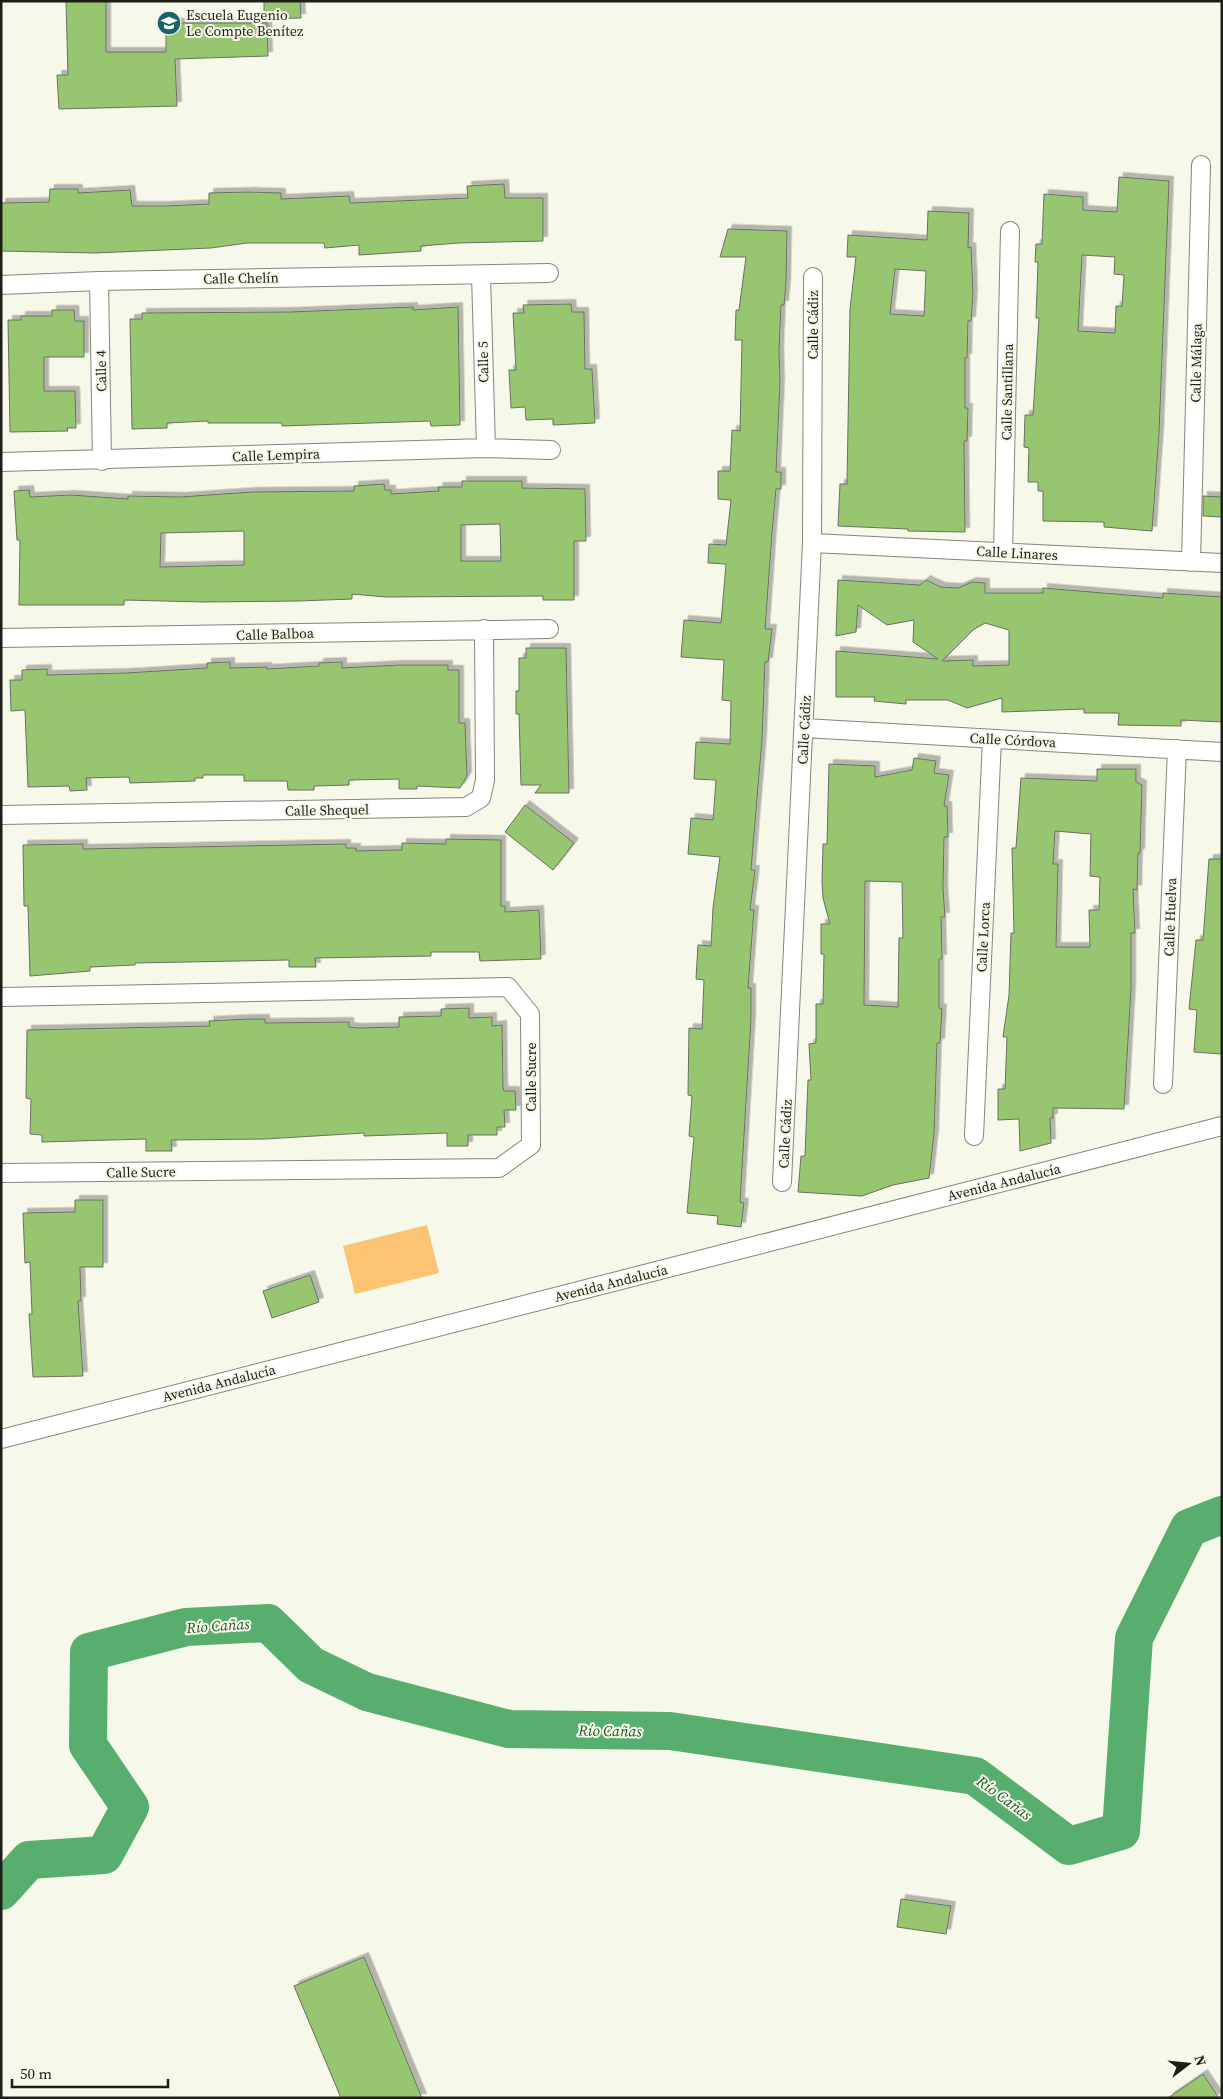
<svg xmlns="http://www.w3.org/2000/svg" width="1223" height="2099" viewBox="0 0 1223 2099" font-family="'Source Serif 4',serif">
	<defs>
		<filter id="shadow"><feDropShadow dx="4.5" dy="-4.5" stdDeviation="0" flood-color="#0004"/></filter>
	</defs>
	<rect width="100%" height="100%" fill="#f6f8e9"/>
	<path fill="#fcc372" d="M427,1225L439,1273L355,1294L343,1246Z"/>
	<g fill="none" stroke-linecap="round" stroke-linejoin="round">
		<path stroke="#58ae6f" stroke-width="38" d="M1,1891L29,1860L104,1855L130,1807L88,1745L89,1652L186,1627L268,1623L311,1665L367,1692L509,1729L670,1731L975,1776L1069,1846L1121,1831L1134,1638L1189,1528L1222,1515"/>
	</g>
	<path fill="#98c66f" stroke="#697064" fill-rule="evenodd" filter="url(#shadow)" d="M66,1H106V52H166V23H267L268,56L175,59L177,106L59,109L57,75H68Z
		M264,1H300L301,18L264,19Z
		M1119,177L1169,181L1159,433L1152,531L1104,527V522L1043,521V491H1038V482H1028L1029,448L1024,447L1025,415H1033L1039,318H1036L1038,262H1035L1036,244H1042L1044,194L1083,197V210L1117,212ZM1082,255L1115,257L1114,274L1124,275L1122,306H1116L1115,333L1078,331Z
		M504,184L505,198H543V241L458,243L421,246V251L359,255V245L325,248L324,243H247L211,248L95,253L1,251V203L49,202L50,189H78V193L130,190L132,206H166L209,204V193L249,192L281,193V199L349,196L350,203L468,198L467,186Z
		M928,211L969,213L968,248L971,247L973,294L971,321H968L967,358H965V408H968L967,441H964L965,532L908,531V529L838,526L840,484H847L850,309L856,257H847L848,235L927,240ZM895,269L926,271L924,316L890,314Z
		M728,229L787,231L786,283L784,305H781L779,351L780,382L776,472H781V489H776L772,533L765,629H772L768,662H765L762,739L751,870H755L750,910H754L748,988H751V1019L740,1202L744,1203L741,1227L717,1224L718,1216L687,1213L694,1137L689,1136L692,1096L688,1095L689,1028L702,1029L704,980L696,979L698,945L711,946L713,908L720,857L688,854L691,818L713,820L716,780L694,779L696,742L730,744L731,701L722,700L724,660L681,657L684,620L721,623L726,564L708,563L709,544L726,545L731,500L718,499V471H730L732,430L740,431L742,340H735L736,310H739L746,257H720Z
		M571,304L572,312H584L585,369H592L595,423L553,425V419L526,420L525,407L511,408L509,370H516L513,313H524L523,305Z
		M413,307V310L458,307L460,425L431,426L430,421L282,426V423H208V421L167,423V428L132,429L130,319H142V313L290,312Z
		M52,310H74L75,321H84V357H44V391H75L76,428H67L68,431L10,432L8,320H21V316H52Z
		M462,481H522V488L585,489L586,541H574V600H543V596L386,597L352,594V599L299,601L203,602L124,600V605H19L20,540H17L14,491L29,490L30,497L71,495L128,499V496L180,497L252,492L354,491V486L384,484L385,490H391V494L439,491L438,487H462ZM500,524L501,561H461V525ZM244,531V565L160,567L161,533Z
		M1203,496L1222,497V517L1203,516Z
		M838,580L920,585L926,580L941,587L958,588L972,582L985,583V593H1043V588L1163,598V593L1222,597V722L1181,720V726L1118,725L1119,713H1084V709L1002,712V698L967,708L948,700H906V704L874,701L875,697H836V651L938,659L913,642L914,620L887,625L858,605L856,632L836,636ZM985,623L1009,630V665L973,666V660L942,661L973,630Z
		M526,648H566L569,793H535L541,785H521L519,714H516V691H519V658H526Z
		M230,662V668L267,667V669L319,666V663L342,662V668L399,665H448V670H459V723H465L467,776L460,788L417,786V789H399V779L349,780V785L314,786V790H288L287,781H244V775H203V778H195V781L130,783L129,777L86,778L87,790L70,791L69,786L28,787L25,710L11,711L10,680H22V670L47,669V675L126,673L207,668V663Z
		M914,758L936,761L934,773L949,775L944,806H947L948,837H944L943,888L945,917H941L942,959H939V1008L942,1009L940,1043H937L934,1134L929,1178L893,1185L862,1196L798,1192L801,1156H805L808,1080H811L809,1044L816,1043V1004H823L824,954H821V924H830L823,898L822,882L823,844H827L829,764L875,766V777L912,770ZM865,881L902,882L903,938H899L898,1007L864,1005Z
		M1097,769H1136V782L1142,785L1140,853H1138L1137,890L1133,889L1135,933H1131V989L1124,1109L1053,1108V1118H1050L1051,1143L1020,1151L1019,1119L998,1120V1089H1005L1007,1037H1003L1009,995L1011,933H1014L1012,848H1016L1021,778L1097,781ZM1055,831L1091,834L1090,876L1100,877L1099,910H1089L1090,947H1056L1058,864H1053Z
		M525,805L574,843L553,870L505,832Z
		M446,839L501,840V906H505V912L539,910L541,959L480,961L479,952H431V956L315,958L316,967H289V960L135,963V965L90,967V971L30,976L28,906H24L23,845L83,844V849L346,844V848H356V851L393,850H402V843L446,844Z
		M1209,859H1222V1054L1194,1052L1197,1010L1189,1009L1196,940H1203Z
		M469,1008V1018L492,1017V1026L502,1025L503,1087L504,1091H515L516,1110H504L505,1127H497V1135H468V1146H447V1133L364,1136V1133L265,1139L171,1140L172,1151H146V1139L42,1142V1135L30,1134L31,1099L26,1098L27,1030L210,1026L209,1021L248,1019H265V1023L349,1022V1027L359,1028L399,1027V1017L441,1016V1009Z
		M75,1200H103V1267H80L81,1301H78L83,1376L33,1377L29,1314H32L30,1262L25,1263L23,1213L75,1212Z
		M310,1275L319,1302L272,1318L263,1291Z
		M901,1899L951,1906L946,1934L897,1927Z
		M364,1957L422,2098H341L294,1986Z
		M1203,2074L1219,2098H1168Z"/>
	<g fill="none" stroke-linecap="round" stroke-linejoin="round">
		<g stroke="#848678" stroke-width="20">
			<path id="minor" d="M481,275L486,448
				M99,281L102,461
				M1,285L99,281L549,273
				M1,462L486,448L551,450
				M812,543L1222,563
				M1003,552L1010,231
				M1191,562L1201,165
				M1,638L549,629
				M804,728L1222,752
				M1,815L466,807L481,798L485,780L484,629
				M1,997L508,987L530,1014L531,1145L499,1168L1,1173
				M1163,1084L1177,749
				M974,1136L992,739
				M782,1182L812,543L813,277
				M1,1439L1222,1126"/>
		</g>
		<use href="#minor" stroke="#fff" stroke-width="18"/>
	</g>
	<defs>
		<g id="school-disc" transform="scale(1.25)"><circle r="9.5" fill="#17646d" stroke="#f6f8e9"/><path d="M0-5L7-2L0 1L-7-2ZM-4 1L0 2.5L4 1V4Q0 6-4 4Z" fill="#fff"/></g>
	</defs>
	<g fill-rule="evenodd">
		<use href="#school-disc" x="169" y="23"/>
	</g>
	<g text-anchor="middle" stroke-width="4" stroke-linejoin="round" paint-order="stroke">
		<g font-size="14" fill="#1d1e19" stroke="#f6f8e9" text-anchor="start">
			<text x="186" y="20">Escuela Eugenio<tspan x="186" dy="16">Le Compte Benítez</tspan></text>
		</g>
		<g font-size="14" fill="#1d1e19" stroke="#f6f8e9">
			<text transform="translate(241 278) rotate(-1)" y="5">Calle Chelín</text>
			<text transform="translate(813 325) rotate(-90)" y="5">Calle Cádiz</text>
			<text transform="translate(483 362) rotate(-91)" y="5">Calle 5</text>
			<text transform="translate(1196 363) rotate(-89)" y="5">Calle Málaga</text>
			<text transform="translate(101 371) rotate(-91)" y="5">Calle 4</text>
			<text transform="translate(1007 392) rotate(-89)" y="5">Calle Santillana</text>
			<text transform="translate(276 455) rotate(-2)" y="5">Calle Lempira</text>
			<text transform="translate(1017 553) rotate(3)" y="5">Calle Linares</text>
			<text transform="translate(275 634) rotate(-2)" y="5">Calle Balboa</text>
			<text transform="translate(804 730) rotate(-87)" y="5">Calle Cádiz</text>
			<text transform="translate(1013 740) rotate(3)" y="5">Calle Córdova</text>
			<text transform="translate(327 810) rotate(-1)" y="5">Calle Shequel</text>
			<text transform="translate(1170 917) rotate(-88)" y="5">Calle Huelva</text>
			<text transform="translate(983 937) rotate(-87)" y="5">Calle Lorca</text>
			<text transform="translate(531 1077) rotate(-90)" y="5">Calle Sucre</text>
			<text transform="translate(785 1134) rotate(-87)" y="5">Calle Cádiz</text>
			<text transform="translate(141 1172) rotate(-1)" y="5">Calle Sucre</text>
			<text transform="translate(1004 1182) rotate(-14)" y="5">Avenida Andalucía</text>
			<text transform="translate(611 1283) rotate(-14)" y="5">Avenida Andalucía</text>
			<text transform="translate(219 1383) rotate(-14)" y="5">Avenida Andalucía</text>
		</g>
		<g font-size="15" font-style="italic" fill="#18562c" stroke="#f6f8e9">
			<text transform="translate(218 1626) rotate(-4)" y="5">Río Cañas</text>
			<text transform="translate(610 1731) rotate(1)" y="5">Río Cañas</text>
			<text transform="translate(1004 1798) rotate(36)" y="5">Río Cañas</text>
		</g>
	</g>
	<rect width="1223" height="2099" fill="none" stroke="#1d1e19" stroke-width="5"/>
	<g transform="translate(1188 2064) rotate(74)" stroke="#f6f8e9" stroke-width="4" paint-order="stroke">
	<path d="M0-4L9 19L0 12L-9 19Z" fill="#1d1e19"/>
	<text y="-8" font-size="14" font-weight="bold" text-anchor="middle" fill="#1d1e19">N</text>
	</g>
	<path d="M12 2079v8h156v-8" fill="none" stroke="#1d1e19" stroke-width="2.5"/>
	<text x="20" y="2079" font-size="15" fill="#1d1e19" stroke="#f6f8e9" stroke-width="4" paint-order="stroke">50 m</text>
</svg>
